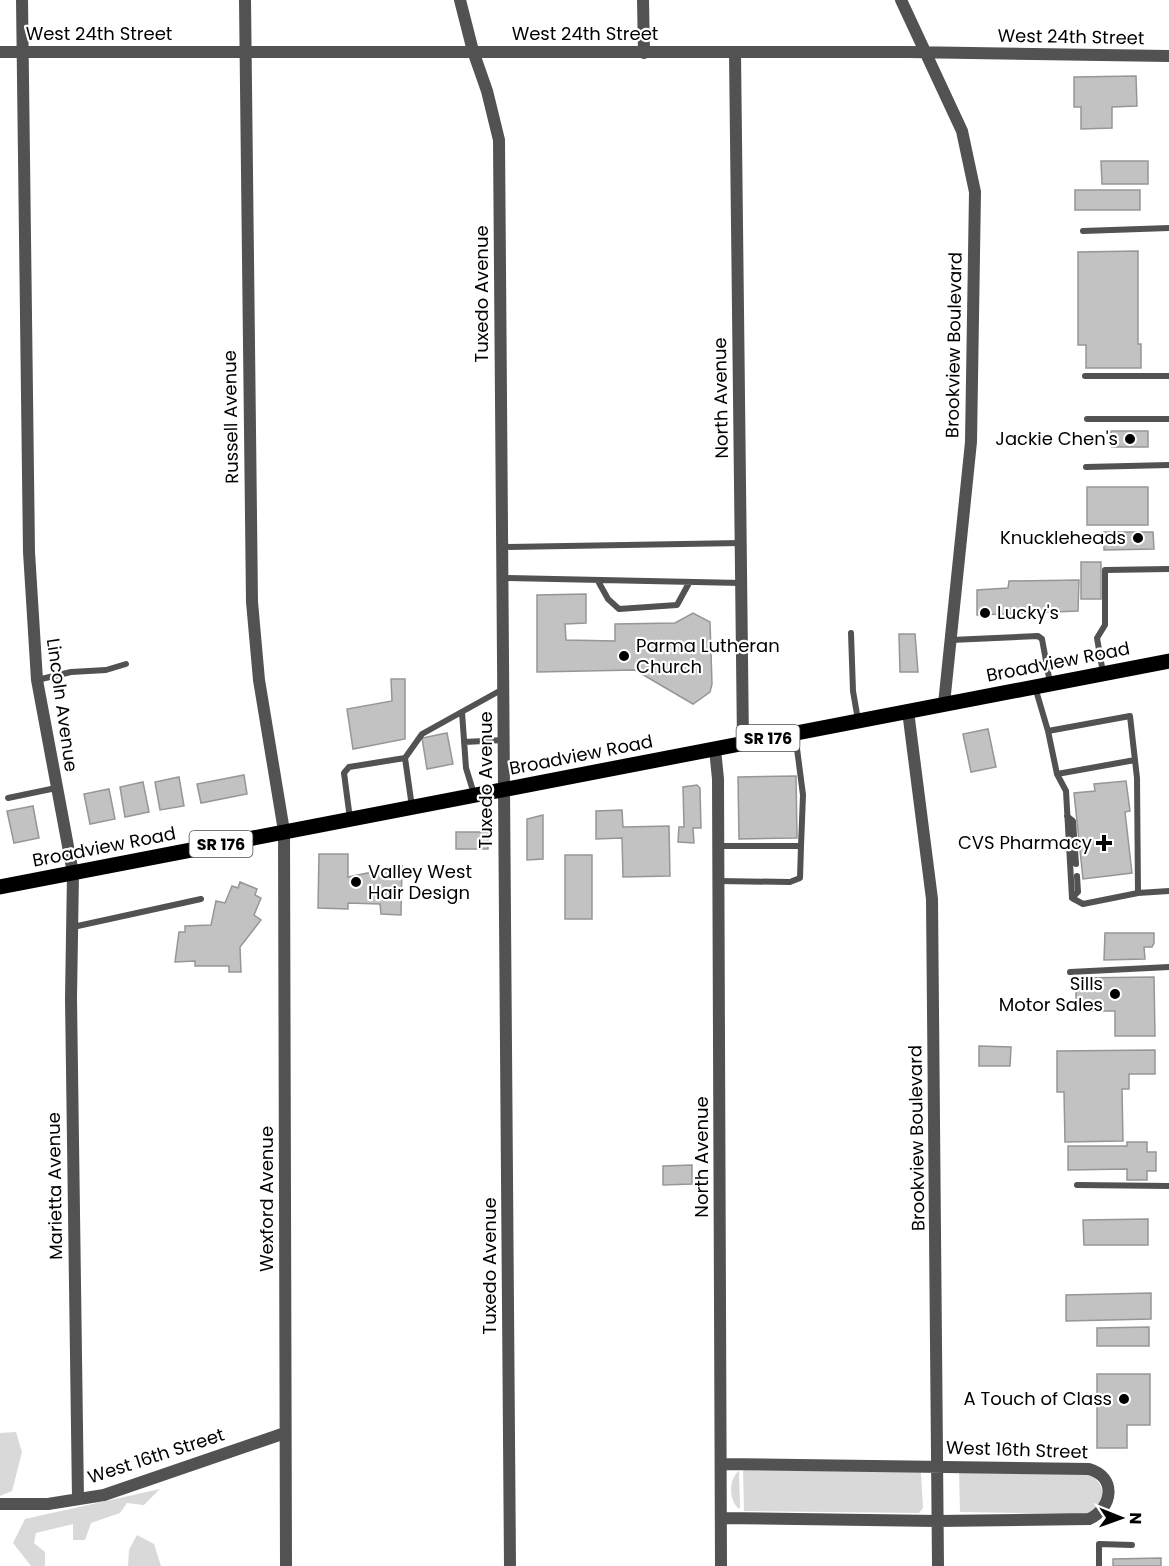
<svg xmlns="http://www.w3.org/2000/svg" width="1169" height="1566" viewBox="0 0 1169 1566" font-family="Poppins,sans-serif">
	<rect width="100%" height="100%" fill="#fff"/>
	<path fill="#d9d9d9" d="M16,1432L22,1452L12,1491L0,1496V1433Z
		M743,1470L921,1472L923,1508L919,1513L744,1511Z
		M739,1471L740,1507L739,1509C729,1501 728,1479 739,1471Z
		M959,1472H1086C1107,1483 1110,1506 1085,1514L960,1512Z
		M160,1489L144,1505L127,1503L120,1513L91,1523L85,1540H73V1524L36,1533L34,1543L45,1552V1566H31L13,1543L25,1519Z
		M137,1535L154,1544L161,1566H128L129,1550Z"/>
	<path fill="#c2c2c2" stroke="#969696" stroke-width="1.5" d="M1136,76L1137,106L1112,107V128L1081,129V107H1074V77Z
		M1101,161H1148V184H1102Z
		M1075,190H1140V210H1075Z
		M1138,251V344H1141V368H1086V345H1078V252Z
		M1111,431H1148V447H1112Z
		M1087,487H1148V525H1087Z
		M1104,532H1153L1154,549L1104,550Z
		M1081,562H1101V599H1081Z
		M1079,580L1078,611L977,615V590L1008,588L1009,581Z
		M586,594V623L565,624L566,640L615,641V624L675,623L693,613L710,622L712,684L710,692L693,704L635,670L537,672V595Z
		M899,634H915L918,672H900Z
		M391,679H405V739L353,749L347,709L392,701Z
		M988,729L996,767L971,772L963,734Z
		M447,733L453,764L427,769L422,738Z
		M244,775L247,794L201,803L197,784Z
		M796,776L797,838L739,839L738,777Z
		M179,777L184,806L160,810L155,782Z
		M1126,781L1130,811L1125,812L1132,873L1083,879L1074,793L1095,791L1094,784Z
		M143,782L149,812L125,817L120,787Z
		M697,785L700,788L701,828H693L694,843L678,842L679,827H684L683,787Z
		M109,789L115,819L90,824L84,794Z
		M33,806L39,838L14,843L7,811Z
		M622,810L623,827L669,826L670,876L623,877L622,838L596,839V811Z
		M543,815V859L527,860V819Z
		M456,832H488V849H456Z
		M319,854H348V877L402,866L401,915L381,914L380,904L348,903V909L318,908Z
		M565,855H592V919H565Z
		M240,882L257,889L255,895L261,898L254,915L261,920L240,947L241,972H229V966H195V961L175,962L179,932H185V926L211,925L216,901L225,903L232,886L238,888Z
		M1105,933H1154V943L1152,947H1144L1145,959L1104,960Z
		M1154,977L1155,1036H1115V1011H1076V978Z
		M979,1046L1011,1047L1010,1066H979Z
		M1155,1050V1074H1129V1089H1122L1123,1141L1065,1142L1064,1092H1057V1051Z
		M1127,1142H1147V1152H1156V1171H1147V1180H1127V1169L1068,1170V1146H1127Z
		M692,1165V1184L663,1185V1166Z
		M1148,1219V1245H1084L1083,1220Z
		M1151,1293V1319L1066,1321V1295Z
		M1149,1327V1346H1097V1328Z
		M1097,1374H1150V1425H1127V1448H1097Z
		M1161,1558V1566H1113V1559Z"/>
	<g fill="none" stroke-linecap="round" stroke-linejoin="round">
		<path stroke="#525252" stroke-width="6" d="M1083,231L1169,228
			M1085,376H1169
			M1087,419H1169
			M1086,467L1169,465
			M502,547L741,543
			M503,578L741,583
			M598,581L608,599L619,609L677,605L689,583
			M851,633L853,691L858,720
			M951,640L1038,636L1042,639L1050,683
			M1103,673L1097,638L1105,625V570L1169,569
			M37,680L71,672L106,670L126,664
			M1035,687L1048,731L1130,716L1137,778L1138,893L1169,891
			M462,712L466,768L474,794
			M1048,731L1057,774L1135,760
			M464,742L504,740
			M405,758L412,807
			M1057,774L1066,791L1072,898L1083,904L1138,893
			M8,798L56,788
			M1067,816L1073,821L1076,864
			M350,819L344,773L349,767L405,758L422,734L503,689
			M718,846H801L803,795L795,733
			M719,881L790,882L800,878L801,846
			M1072,898L1078,892L1077,876
			M73,927L201,899
			M1070,972L1169,967
			M1077,1185L1169,1186
			M1099,1566V1544L1132,1545"/>
		<path stroke="#525252" stroke-width="12" d="M22,0L29,552L37,680L73,873L71,998L78,1499
			M245,0L252,602L259,680L284,831L286,1566
			M460,0L473,51L487,91L499,140L510,1566
			M643,0L644,53
			M901,0L962,131L975,192L971,442L944,704
			M0,52H908L1169,56
			M735,52L743,743
			M908,711L932,899L938,1566
			M715,749L718,779L721,1566
			M0,1504H48L104,1495L285,1433
			M721,1518L938,1521L1089,1519C1113,1508 1117,1477 1089,1469L722,1464"/>
		<path stroke="#000" stroke-width="15" d="M0,887L1169,661"/>
	</g>
	<g fill="#000" stroke="#fff" stroke-width="2">
		<circle cx="1130" cy="439" r="6"/>
		<circle cx="1138" cy="538" r="6"/>
		<circle cx="985" cy="613" r="6"/>
		<circle cx="624" cy="656" r="6"/>
		<path d="M1101 834h6v6h6v6h-6v6h-6v-6h-6v-6h6z"/>
		<circle cx="356" cy="882" r="6"/>
		<circle cx="1115" cy="994" r="6"/>
		<circle cx="1124" cy="1399" r="6"/>
	</g>
	<g text-anchor="middle" stroke-width="4.5" stroke-linejoin="round" paint-order="stroke">
		<g fill="#fff" stroke="#4c4c4c" stroke-width="1.5">
			<rect x="736.5" y="725" width="63" height="26" rx="4.5"/>
			<rect x="189.5" y="831" width="63" height="26" rx="4.5"/>
		</g>
		<g font-size="16" font-weight="bold" fill="#000">
			<text x="768" y="744">SR 176</text>
			<text x="221" y="850">SR 176</text>
		</g>
		<g font-size="18" fill="#000" stroke="#fff">
			<text x="99" y="40">West 24th Street</text>
			<text x="585" y="40">West 24th Street</text>
			<text transform="translate(1071 37) rotate(1)" y="6">West 24th Street</text>
			<text transform="translate(482 294) rotate(-90)" y="6">Tuxedo Avenue</text>
			<text transform="translate(954 345) rotate(-89)" y="6">Brookview Boulevard</text>
			<text transform="translate(721 398) rotate(-91)" y="6">North Avenue</text>
			<text transform="translate(231 417) rotate(-91)" y="6">Russell Avenue</text>
			<text transform="translate(1058 662) rotate(-11)" y="6">Broadview Road</text>
			<text transform="translate(62 705) rotate(82)" y="6">Lincoln Avenue</text>
			<text transform="translate(581 755) rotate(-11)" y="6">Broadview Road</text>
			<text transform="translate(486 780) rotate(-90)" y="6">Tuxedo Avenue</text>
			<text transform="translate(104 847) rotate(-11)" y="6">Broadview Road</text>
			<text transform="translate(917 1138) rotate(-91)" y="6">Brookview Boulevard</text>
			<text transform="translate(702 1157) rotate(-90)" y="6">North Avenue</text>
			<text transform="translate(55 1186) rotate(-91)" y="6">Marietta Avenue</text>
			<text transform="translate(267 1199) rotate(-90)" y="6">Wexford Avenue</text>
			<text transform="translate(490 1266) rotate(-90)" y="6">Tuxedo Avenue</text>
			<text transform="translate(1017 1450) rotate(2)" y="6">West 16th Street</text>
			<text transform="translate(156 1456) rotate(-18)" y="6">West 16th Street</text>
		</g>
		<g font-size="18" fill="#000" stroke="#fff" text-anchor="end">
			<text x="1118" y="445">Jackie Chen's</text>
			<text x="1126" y="544">Knuckleheads</text>
			<text x="997" y="619" text-anchor="start">Lucky's</text>
			<text x="636" y="652" text-anchor="start">Parma Lutheran<tspan x="636" dy="21">Church</tspan></text>
			<text x="1092" y="849">CVS Pharmacy</text>
			<text x="368" y="878" text-anchor="start">Valley West<tspan x="368" dy="21">Hair Design</tspan></text>
			<text x="1103" y="990">Sills<tspan x="1103" dy="21">Motor Sales</tspan></text>
			<text x="1112" y="1405">A Touch of Class</text>
		</g>
	</g>
	<g transform="translate(1121 1518) rotate(91)" stroke="#ffffff" stroke-width="4.5" paint-order="stroke">
	<path d="M0-4.5L10 22L0 15L-10 22Z" fill="#000000"/>
	<text y="-9" font-size="16" font-weight="bold" text-anchor="middle" fill="#000000">N</text>
	</g>
</svg>
